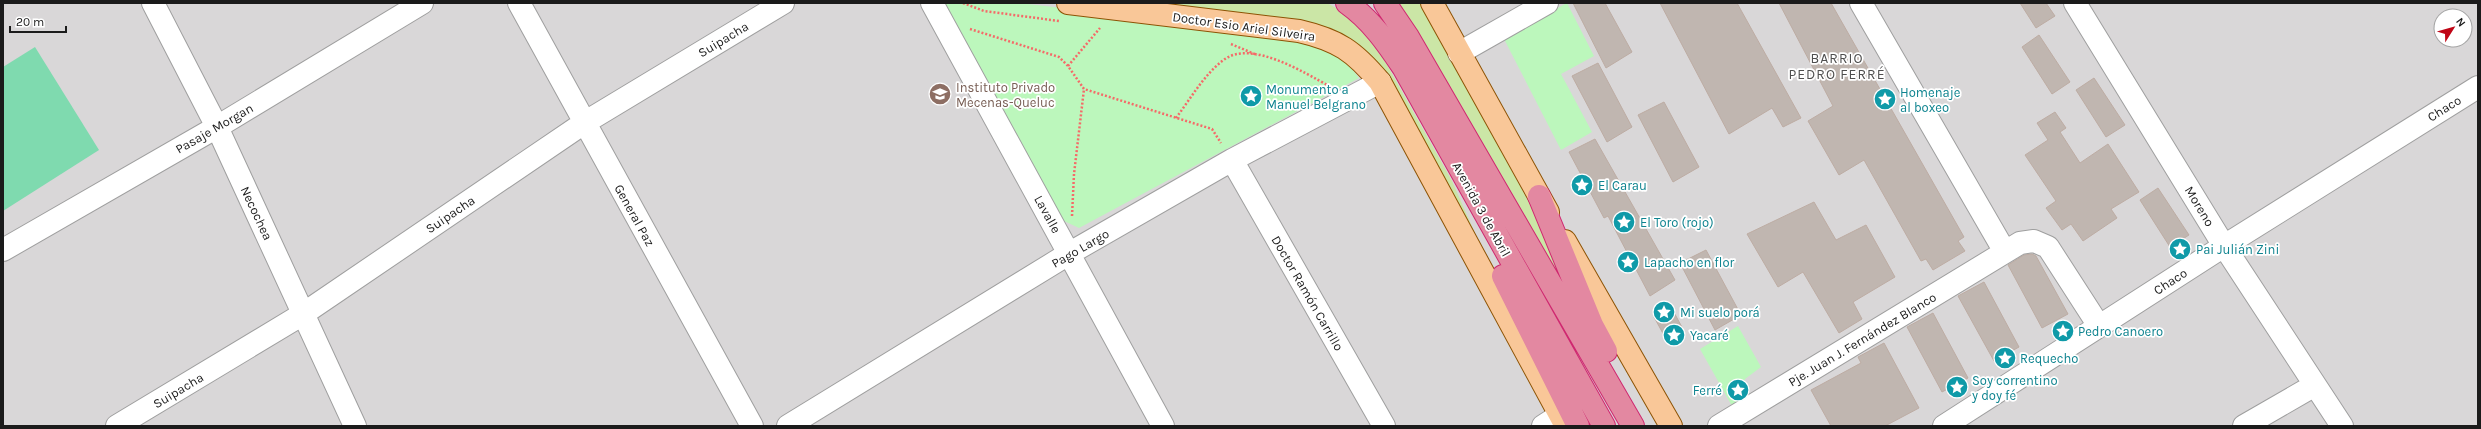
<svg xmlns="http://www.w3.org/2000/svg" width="2481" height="429" viewBox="0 0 2481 429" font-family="Karla,sans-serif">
	<rect width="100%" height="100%" fill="#ece7e0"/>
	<path fill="#d9d7d8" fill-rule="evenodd" d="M3,3H2478V426H3ZM2441,16H2465V40H2441Z"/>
	<path fill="#cbe6a6" d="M1126,3H1327L1336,8L1363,29L1386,63L1452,181L1489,265L1353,45Z
		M1390,3H1421L1551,243L1588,328Z"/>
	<path fill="#bcf7bc" d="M944,3L1028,4L1303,36L1344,59L1359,78L1079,228L1064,221Z
		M1567,3L1594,56L1561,74L1592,132L1561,150L1503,37Z
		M1738,326L1761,367L1745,379L1739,401L1732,406L1700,349Z"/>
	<path fill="#7fdaaf" d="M35,47L99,150L3,211V67Z"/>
	<path fill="#c0b6b0" stroke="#bdaca3" d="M1573,3H1605L1632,52L1606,68Z
		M1660,3H1737L1801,118L1783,127L1772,108L1729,134Z
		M1779,3H1831L1964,237L1958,241L1965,251L1933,270L1926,259L1921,261L1864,160L1839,175L1808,121L1833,106Z
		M2020,3H2046L2055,16L2036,28Z
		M2039,35L2070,82L2052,94L2022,47Z
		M1598,63L1632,127L1607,142L1572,76Z
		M2094,78L2125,125L2106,137L2076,90Z
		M1664,102L1699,167L1673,182L1638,115Z
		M2055,112L2066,128L2060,132L2080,163L2108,144L2139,192L2111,209L2117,218L2083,241L2071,224L2062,230L2046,208L2056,201L2025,155L2048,140L2037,123Z
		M1595,139L1675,280L1650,296L1608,216L1604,218L1569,152Z
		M2158,188L2189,235L2170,247L2140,200Z
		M1814,202L1836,240L1866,225L1895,277L1853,302L1862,319L1839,333L1803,272L1778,287L1747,234Z
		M1706,250L1741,315L1715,330L1680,263Z
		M2032,254L2036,256L2068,314L2042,328L2008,265L2024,255Z
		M1984,282L2019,347L1994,361L1958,296Z
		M1671,307L1683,329L1666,339L1654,317Z
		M1933,313L1968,378L1942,392L1907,327Z
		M1884,343L1919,408L1885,426H1831L1811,390L1861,363L1858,357Z"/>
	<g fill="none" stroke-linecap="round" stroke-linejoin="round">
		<g stroke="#9f9f9f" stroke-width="24">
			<path id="minor" d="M153,3L217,127L355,426
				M519,3L752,426
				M932,3L1163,426
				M1861,3L2005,252
				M2075,3L2224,246L2342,426
				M1459,53L1547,3
				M1232,160L1384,426
				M3,250L217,127L422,3
				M117,426L303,314L584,123L783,3
				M788,426L1070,253L1232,160L1380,82
				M1543,426L1560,415
				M1719,426L2020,243L2034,241L2048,247L2099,326
				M1944,426L2224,246L2478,87
				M2244,426L2315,385"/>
		</g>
		<g stroke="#8d5304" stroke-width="24">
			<path id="major" d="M1068,3L1299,31C1338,40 1354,51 1380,82L1566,426
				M1432,3L1548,212
				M1565,241L1671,426"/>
		</g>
		<g stroke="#cf2870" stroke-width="24">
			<path id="highway" d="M1347,3C1371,20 1387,43 1403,67L1604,426
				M1385,3L1408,37L1633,426
				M1539,196L1592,325L1606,351
				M1503,276L1578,426"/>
		</g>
		<path stroke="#f56a68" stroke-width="2.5" stroke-dasharray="2 2" stroke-linecap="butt" d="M963,3L984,11L1059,21
			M970,29L1059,57L1068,66L1084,89L1212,129L1221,143
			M1231,44L1257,55
			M1068,66L1100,28
			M1176,118C1191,98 1205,73 1225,59C1252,40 1305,73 1329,86
			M1072,216L1074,174L1084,89"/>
		<use href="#minor" stroke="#fff" stroke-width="22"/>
		<use href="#major" stroke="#f9c798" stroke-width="22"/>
		<use href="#highway" stroke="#e388a1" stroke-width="22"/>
	</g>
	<defs>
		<g id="school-disc" transform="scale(1.15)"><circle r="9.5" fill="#8d6e63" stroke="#fff"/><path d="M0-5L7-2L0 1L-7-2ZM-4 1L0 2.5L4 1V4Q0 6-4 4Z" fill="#fff"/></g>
		<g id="sight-disc" transform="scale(1.15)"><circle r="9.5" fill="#0f9aa8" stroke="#fff"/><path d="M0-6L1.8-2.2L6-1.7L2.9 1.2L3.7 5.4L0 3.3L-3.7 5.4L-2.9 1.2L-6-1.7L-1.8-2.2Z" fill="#fff"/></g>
	</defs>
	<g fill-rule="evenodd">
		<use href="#school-disc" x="940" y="94"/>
		<use href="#sight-disc" x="1251" y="96"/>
		<use href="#sight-disc" x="1885" y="99"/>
		<use href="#sight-disc" x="1582" y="185"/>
		<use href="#sight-disc" x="1624" y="222"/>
		<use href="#sight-disc" x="2180" y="249"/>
		<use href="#sight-disc" x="1628" y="262"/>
		<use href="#sight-disc" x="1664" y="312"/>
		<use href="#sight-disc" x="2063" y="331"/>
		<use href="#sight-disc" x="1674" y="335"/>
		<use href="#sight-disc" x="2005" y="358"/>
		<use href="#sight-disc" x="1957" y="387"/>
		<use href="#sight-disc" x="1738" y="390"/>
	</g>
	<g text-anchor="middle" stroke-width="3.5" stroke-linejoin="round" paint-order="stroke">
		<g font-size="13" fill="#1b1b1b" stroke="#fff">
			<text transform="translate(1244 26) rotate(8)" y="5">Doctor Esio Ariel Silveira</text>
			<text transform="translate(723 39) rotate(-31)" y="5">Suipacha</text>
			<text transform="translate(2444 108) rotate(-32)" y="5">Chaco</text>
			<text transform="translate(214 128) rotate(-30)" y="5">Pasaje Morgan</text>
			<text transform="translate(2200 206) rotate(59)" y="5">Moreno</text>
			<text transform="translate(1482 209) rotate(61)" y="5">Avenida 3 de Abril</text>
			<text transform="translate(257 213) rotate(65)" y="5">Necochea</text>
			<text transform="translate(450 214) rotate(-34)" y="5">Suipacha</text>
			<text transform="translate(1048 214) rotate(61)" y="5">Lavalle</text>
			<text transform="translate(635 215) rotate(61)" y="5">General Paz</text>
			<text transform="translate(1080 248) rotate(-30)" y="5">Pago Largo</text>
			<text transform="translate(2170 281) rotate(-33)" y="5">Chaco</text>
			<text transform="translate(1308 293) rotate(60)" y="5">Doctor Ramón Carrillo</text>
			<text transform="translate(1862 339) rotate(-31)" y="5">Pje. Juan J. Fernández Blanco</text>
			<text transform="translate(178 390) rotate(-31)" y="5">Suipacha</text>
		</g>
		<g font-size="13" fill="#785e54" stroke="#fff" text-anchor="start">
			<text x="956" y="92">Instituto Privado<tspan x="956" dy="15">Mecenas-Queluc</tspan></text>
		</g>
		<g font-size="13" fill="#0d838f" stroke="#fff" text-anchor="start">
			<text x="1266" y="94">Monumento a<tspan x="1266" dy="15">Manuel Belgrano</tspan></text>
			<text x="1900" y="97">Homenaje<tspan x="1900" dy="15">al boxeo</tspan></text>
			<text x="1598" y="190">El Carau</text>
			<text x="1640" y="227">El Toro (rojo)</text>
			<text x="2196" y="254">Pai Julián Zini</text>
			<text x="1644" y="267">Lapacho en flor</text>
			<text x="1680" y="317">Mi suelo porá</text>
			<text x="2078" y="336">Pedro Canoero</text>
			<text x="1690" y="340">Yacaré</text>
			<text x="2020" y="363">Requecho</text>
			<text x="1972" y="385">Soy correntino<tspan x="1972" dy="15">y doy fé</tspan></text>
			<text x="1722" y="395" text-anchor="end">Ferré</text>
		</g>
		<g font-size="14" letter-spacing="1" fill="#4e4e4e" stroke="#fff">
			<text x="1837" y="63">BARRIO<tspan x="1837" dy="16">PEDRO FERRÉ</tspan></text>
		</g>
	</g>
	<rect width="2481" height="429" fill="none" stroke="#1b1b1b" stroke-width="8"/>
	<g transform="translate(2453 28) rotate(53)"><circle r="19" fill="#ffffff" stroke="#a4a4a4"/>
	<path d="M0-3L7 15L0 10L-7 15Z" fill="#c00516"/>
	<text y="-6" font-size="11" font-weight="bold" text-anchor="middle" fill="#1b1b1b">N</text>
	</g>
	<path d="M10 26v6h56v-6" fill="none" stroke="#1b1b1b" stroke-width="2"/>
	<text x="16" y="26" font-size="12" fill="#1b1b1b" stroke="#ffffff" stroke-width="3" paint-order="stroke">20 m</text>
</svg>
